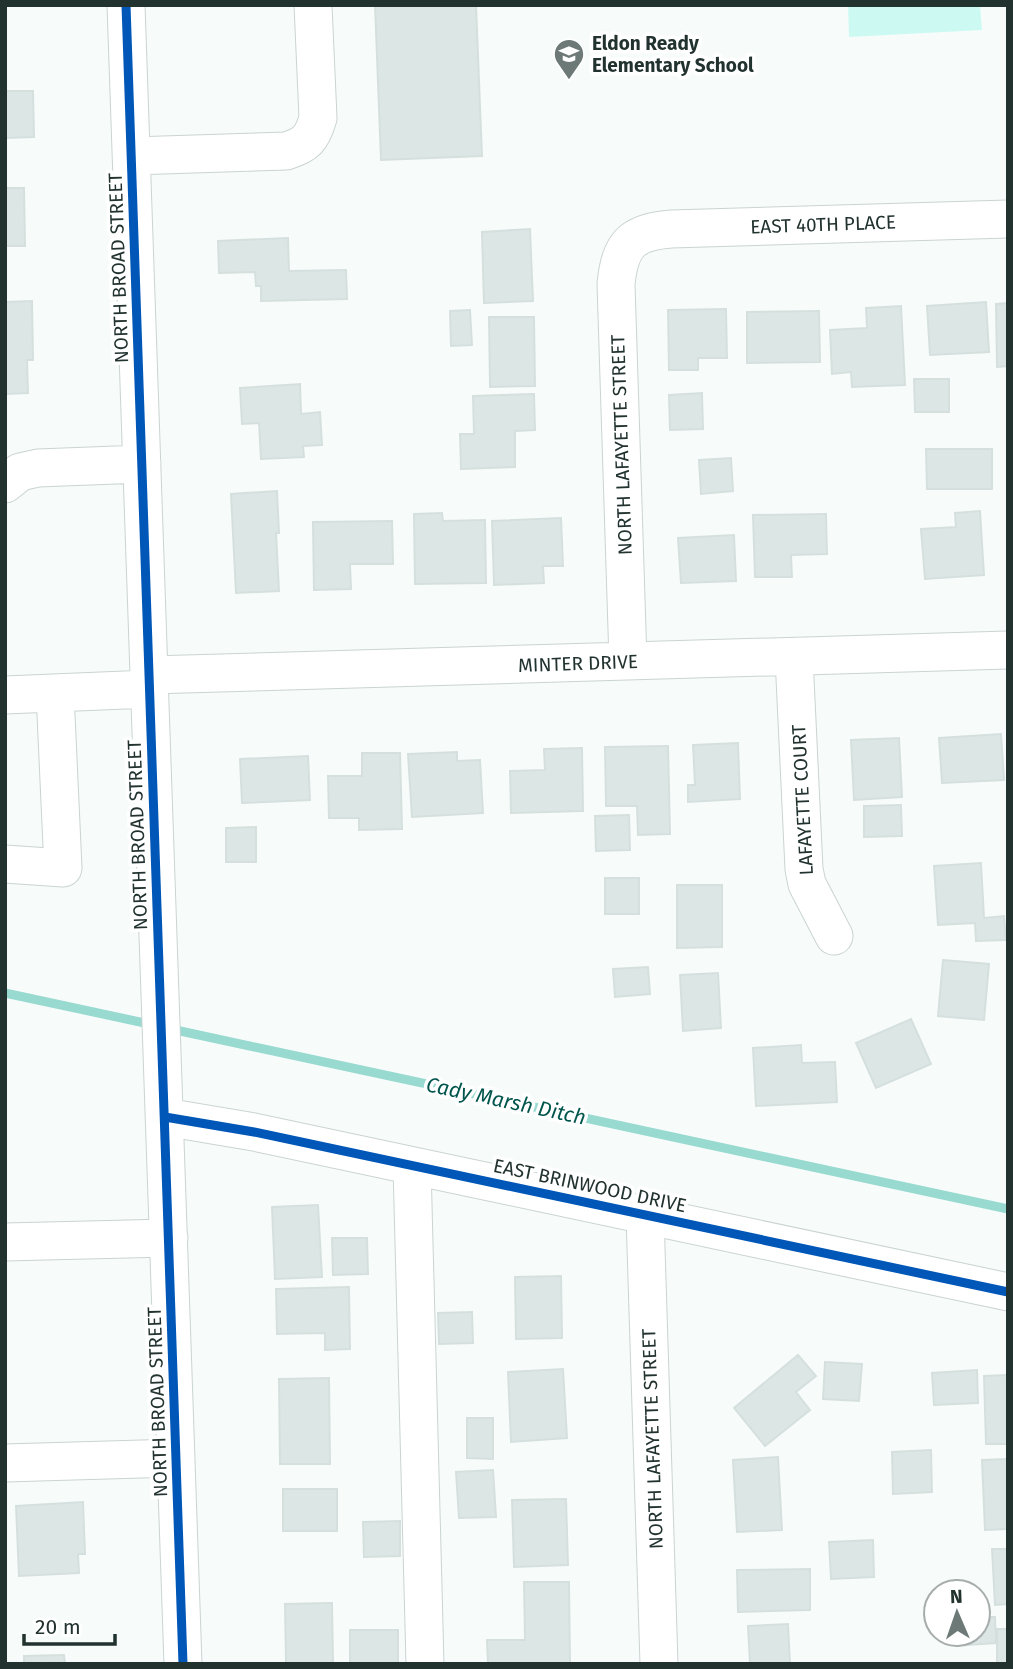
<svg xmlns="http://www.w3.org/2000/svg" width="1013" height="1669" viewBox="0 0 1013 1669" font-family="'Fira Sans',sans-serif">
	<rect width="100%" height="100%" fill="#f7fcfb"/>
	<path fill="#ccfaf2" d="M848,5H980L982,30L849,37Z"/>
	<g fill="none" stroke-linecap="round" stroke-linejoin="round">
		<path stroke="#98dad0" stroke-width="9" d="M5,993L154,1025
			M171,1029L1008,1209"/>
	</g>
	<path fill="#dce7e5" stroke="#d5e0de" stroke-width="2" d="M375,5H476L482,156L381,160Z
		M5,91H33L34,137L5,138Z
		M5,188H24L25,246H5Z
		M530,229L533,301L484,303L482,232Z
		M288,238L289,271L346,270L347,299L261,301V286H256L255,272L219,273L218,241Z
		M32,301L33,360H27L28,393L5,394V302Z
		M986,302L989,352L930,355L927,306Z
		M1008,303V366L997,367L996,304Z
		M901,306L905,385L852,387L851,372L832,374L830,330L867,328L866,308Z
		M726,309L727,358H698V370H669L668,310Z
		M470,310L472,345L451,346L450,311Z
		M819,311L820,362L747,363V312Z
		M489,317H534L535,386L490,387Z
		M914,379H949V412H915Z
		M300,384L301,414L320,412L322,445L303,446L304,457L261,459L259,423L242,424L240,388Z
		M702,393L703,429L670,430L669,395Z
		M534,394L535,430L515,431V467L461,469L460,434H474L473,396Z
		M926,449H992V489H927Z
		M731,458L733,491L701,494L699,460Z
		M277,491L279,533H276L279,591L236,593L231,494Z
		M980,511L984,575L925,579L921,529L956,527L955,513Z
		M442,513L443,521L485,520L486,583L415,584L414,514Z
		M826,514L827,554L791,555L792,577H755L753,515Z
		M561,518L563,566H543L544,583L494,585L492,521Z
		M392,521L393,564H350L351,589L314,590L313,522Z
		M734,535L736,581L681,583L678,538Z
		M1001,734L1004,780L942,783L939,738Z
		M899,738L902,797L854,800L851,740Z
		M738,743L740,799L688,802V785H695L693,745Z
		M668,746L670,834L638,835L637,806H606L605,747Z
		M582,748L583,811L511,813L510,771L545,770L544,749Z
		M457,752V761L480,760L483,813L412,817L408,754Z
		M362,753H400L402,829L359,830V818H329L328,776H362Z
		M308,756L310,800L242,803L240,759Z
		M901,805L902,836L864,837V806Z
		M629,815L630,850L596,851L595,816Z
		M256,827V862H226V828Z
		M981,863L984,918L1004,916L1006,940L976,941L975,923L938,925L934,866Z
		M605,878H639V914H605Z
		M677,885H722V947L677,948Z
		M943,960L989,964L984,1020L938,1016Z
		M648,967L650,994L615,997L613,969Z
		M718,973L721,1028L683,1031L680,975Z
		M911,1019L931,1064L876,1088L856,1043Z
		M801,1045L802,1063L835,1062L837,1102L756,1106L753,1048Z
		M318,1205L322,1277L275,1279L272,1207Z
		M332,1238H367L368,1274L333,1275Z
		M561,1276L562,1338L516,1339L515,1277Z
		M349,1287L350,1349L325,1350V1333L277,1334L276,1289Z
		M472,1312L473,1343L439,1344L438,1313Z
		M798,1355L816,1376L796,1392L810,1410L765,1446L734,1408Z
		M825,1362L862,1364L859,1401L823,1399Z
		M563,1369L567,1438L511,1442L508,1372Z
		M977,1370L978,1403L934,1405L932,1373Z
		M1008,1375V1444H986L984,1376Z
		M329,1378L330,1464H280L279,1379Z
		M467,1418H493V1459L467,1458Z
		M931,1450L932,1492L893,1494L892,1452Z
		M778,1457L782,1530L737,1532L733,1460Z
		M1008,1459V1529L985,1530L982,1460Z
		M493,1470L496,1517L459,1518L456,1472Z
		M283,1489H337V1531H283Z
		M566,1499L568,1565L514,1567L512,1500Z
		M83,1502L85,1554H78L79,1573L19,1576L16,1506Z
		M400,1521V1556L364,1557L363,1522Z
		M873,1540L874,1577L831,1579L829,1542Z
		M992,1549H1008V1604L995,1605Z
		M810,1569V1610L738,1612L737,1570Z
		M524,1582H569L570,1664H488L487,1640H525Z
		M332,1603L333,1664H286L285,1604Z
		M978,1617H995L996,1643L968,1645L967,1634H978Z
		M788,1624L790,1664H750L748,1626Z
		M997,1629H1008V1664H997Z
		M350,1630H398V1664H350Z
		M64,1655L65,1664H24V1656Z"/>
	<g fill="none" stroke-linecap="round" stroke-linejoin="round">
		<g stroke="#cad4d2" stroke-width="39">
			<path id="minor" d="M126,5L183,1664
				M132,156L286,151C306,145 312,139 318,118L313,5
				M5,484L20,472L38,468L142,464
				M794,657L804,869L807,884L834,936
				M628,661L616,284C620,245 631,232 671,229L1008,219
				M149,675L1008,650
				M5,695L149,689
				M5,864L63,868L55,693
				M165,1117L254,1132L1008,1292
				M412,1166L425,1664
				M645,1215L659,1664
				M5,1242L169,1238
				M5,1463L176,1458"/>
		</g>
		<use href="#minor" stroke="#fefffe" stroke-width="37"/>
		<g stroke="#fff" stroke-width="13">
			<path id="cycleway" d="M126,5L183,1664
				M165,1117L254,1132L1008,1292"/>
		</g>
		<use href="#cycleway" stroke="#0057b8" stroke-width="9"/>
	</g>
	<defs>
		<g id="school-pin" transform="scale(1.575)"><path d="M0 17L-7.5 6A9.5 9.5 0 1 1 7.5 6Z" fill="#6c7976" stroke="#fff"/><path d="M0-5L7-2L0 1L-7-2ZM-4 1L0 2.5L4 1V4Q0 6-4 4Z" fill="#fff"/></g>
	</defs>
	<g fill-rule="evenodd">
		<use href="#school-pin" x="569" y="54"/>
	</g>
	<g text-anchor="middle" stroke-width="7" stroke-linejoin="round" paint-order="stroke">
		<g font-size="19" font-weight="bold" fill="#21322f" stroke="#fff" text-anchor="start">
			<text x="592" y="50">Eldon Ready<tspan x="592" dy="22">Elementary School</tspan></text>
		</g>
		<g font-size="19" fill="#21322f" stroke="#fff">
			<text transform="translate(823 224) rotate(-2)" y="7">EAST 40TH PLACE</text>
			<text transform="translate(118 268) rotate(-92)" y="7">NORTH BROAD STREET</text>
			<text transform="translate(621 445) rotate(-92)" y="7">NORTH LAFAYETTE STREET</text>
			<text transform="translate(578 663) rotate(-2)" y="7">MINTER DRIVE</text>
			<text transform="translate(802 800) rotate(-93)" y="7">LAFAYETTE COURT</text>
			<text transform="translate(137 835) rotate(-92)" y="7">NORTH BROAD STREET</text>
			<text transform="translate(590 1185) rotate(12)" y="7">EAST BRINWOOD DRIVE</text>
			<text transform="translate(157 1402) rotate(-92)" y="7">NORTH BROAD STREET</text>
			<text transform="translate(652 1439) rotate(-92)" y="7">NORTH LAFAYETTE STREET</text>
		</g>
		<g font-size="21" font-style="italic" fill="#00564c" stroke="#fff">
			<text transform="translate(506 1101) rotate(12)" y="7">Cady Marsh Ditch</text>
		</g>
	</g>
	<rect width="1013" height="1669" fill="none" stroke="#21322f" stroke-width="14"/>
	<g transform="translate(957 1613) rotate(358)"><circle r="33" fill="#ffffff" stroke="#a6adac" stroke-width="2"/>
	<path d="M0-5L12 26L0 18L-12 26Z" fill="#6c7976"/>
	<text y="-10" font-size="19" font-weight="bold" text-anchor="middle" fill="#21322f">N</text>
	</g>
	<path d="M24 1634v10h91v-10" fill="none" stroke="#21322f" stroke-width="3.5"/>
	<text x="35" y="1634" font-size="21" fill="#21322f" stroke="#ffffff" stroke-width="5" paint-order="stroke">20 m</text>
</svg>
